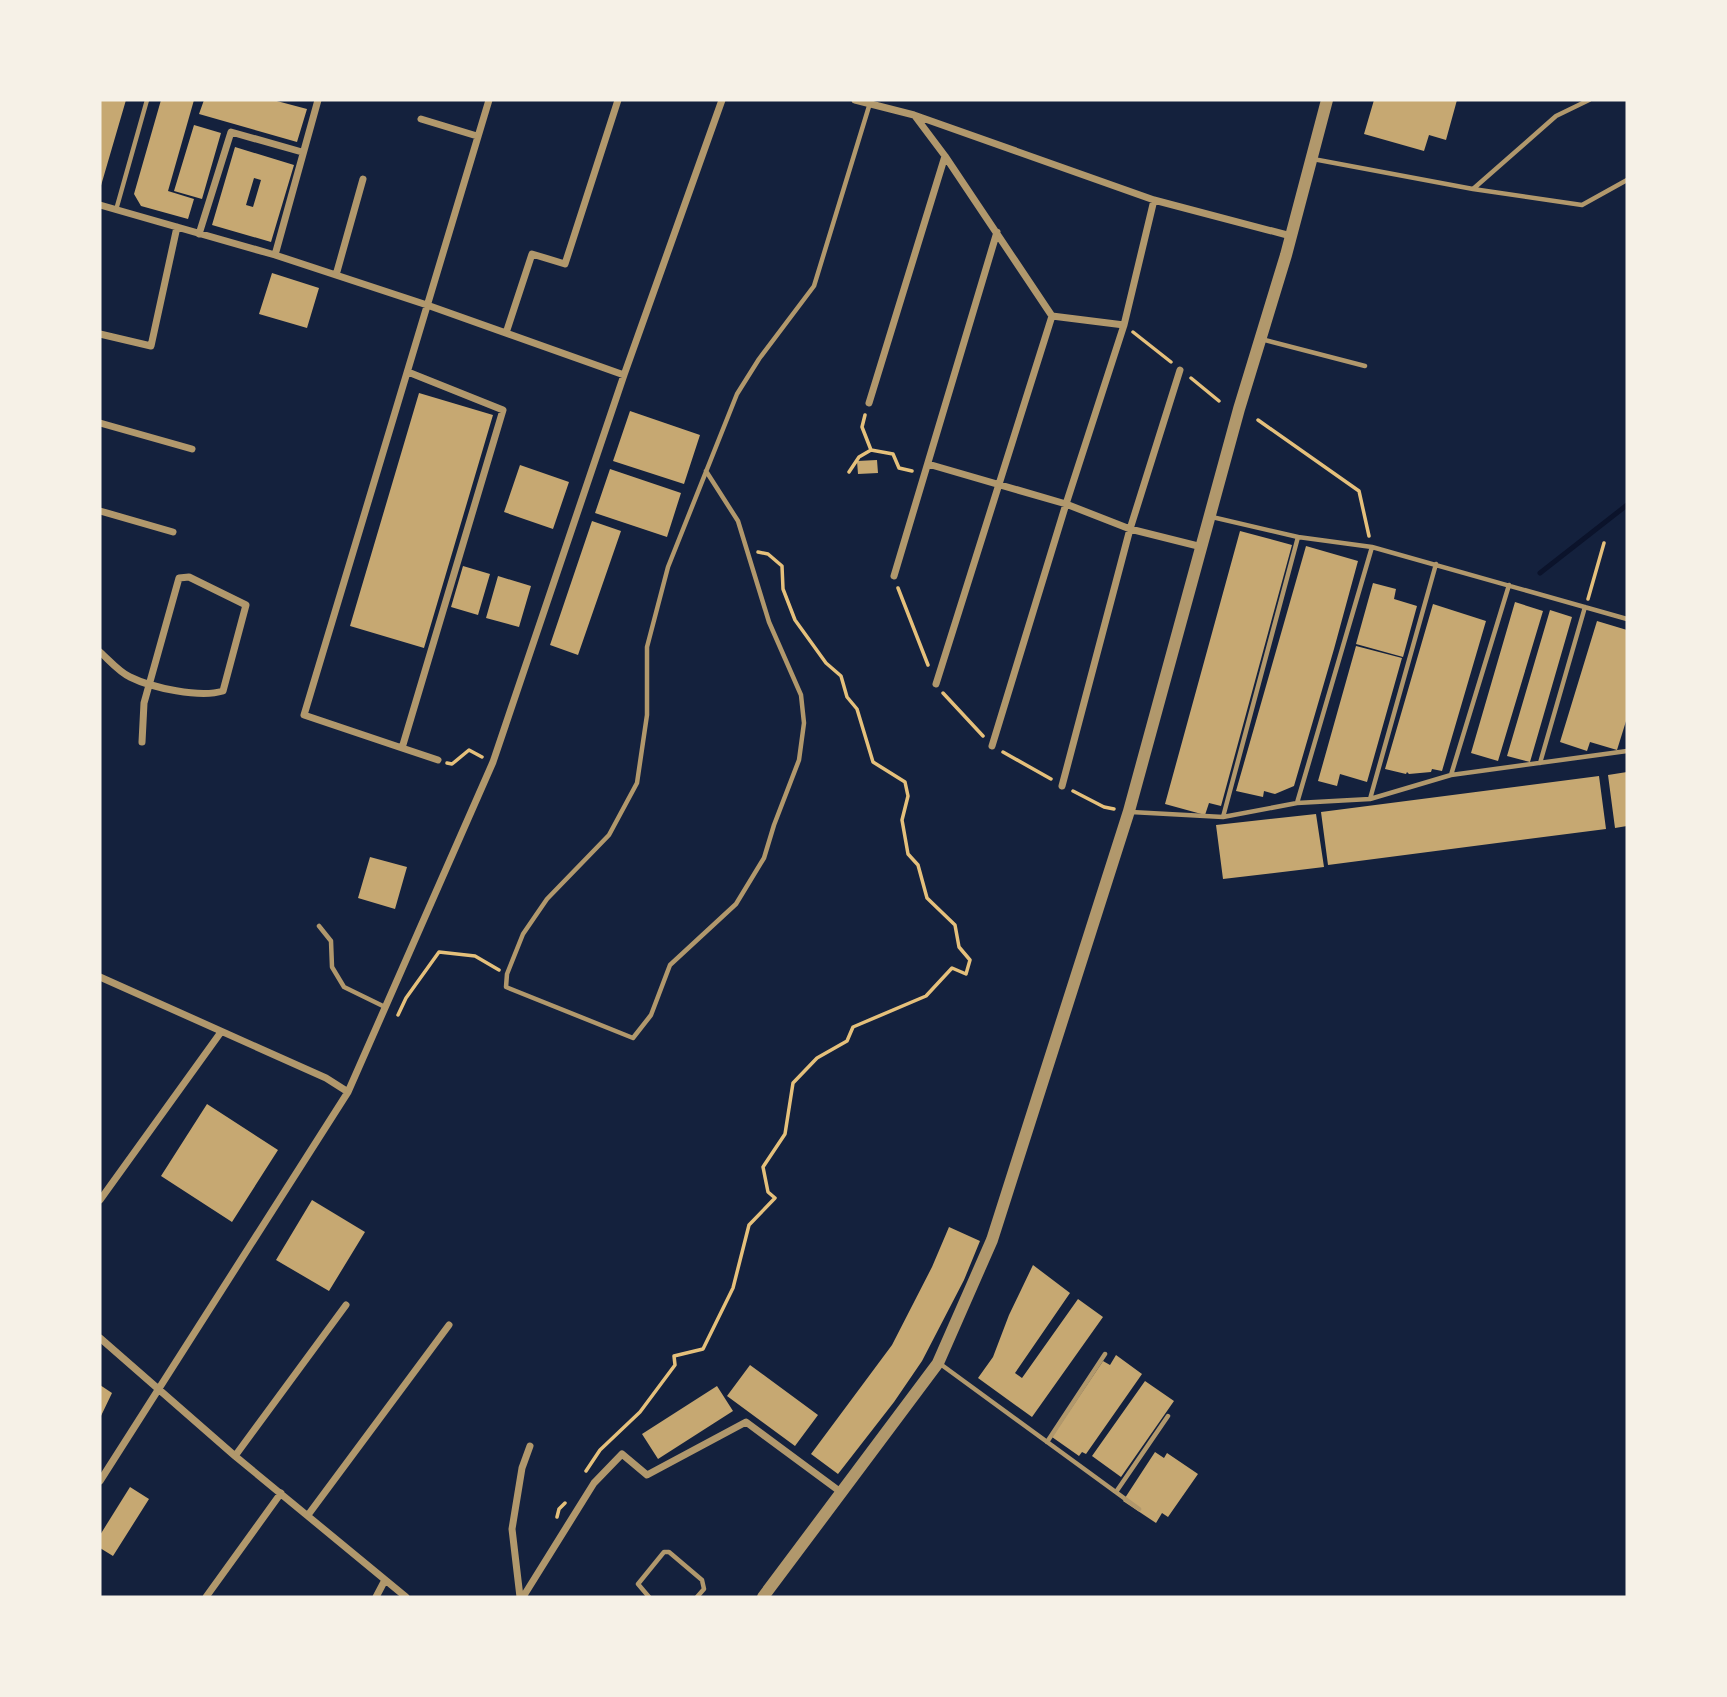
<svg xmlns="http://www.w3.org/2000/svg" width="1727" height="1697" viewBox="0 0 1727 1697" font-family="Poppins,sans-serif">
	<rect width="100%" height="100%" fill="#14213d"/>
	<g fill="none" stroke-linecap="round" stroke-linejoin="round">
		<path stroke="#0b132b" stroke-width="5" d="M1540,573L1627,505"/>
	</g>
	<path fill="#c6a872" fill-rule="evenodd" d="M100,100H126L100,189Z
		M161,100H194L168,191L194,199L188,219L141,206L134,194Z
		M204,100H273L307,109L297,142L199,114Z
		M1374,100H1457L1446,140L1429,135L1424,151L1364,134Z
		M194,125L221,133L202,199L174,191Z
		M235,147L294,165L271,242L212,225ZM254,178L261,180L253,207L246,205Z
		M272,273L319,288L307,328L259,314Z
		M419,393L493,415L424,648L350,626Z
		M630,411L700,435L684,484L613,461Z
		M877,460L878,473L858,474L857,461Z
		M520,465L569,482L553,529L504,512Z
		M610,469L681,493L667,537L595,513Z
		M592,521L621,531L578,655L550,645Z
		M1240,531L1292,545L1221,806L1209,803L1205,815L1165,804Z
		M1306,546L1358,561L1334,649L1294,786L1275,794L1264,791L1263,797L1236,791Z
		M463,566L490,574L478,615L451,607Z
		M498,576L531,586L519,627L486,618Z
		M1373,583L1396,589L1394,599L1417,606L1403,657L1356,644Z
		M1515,602L1543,611L1498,761L1471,753Z
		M1433,604L1486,621L1442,771L1432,769L1431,772L1409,774L1407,772L1406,774L1385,769Z
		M1550,610L1572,617L1530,762L1507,756Z
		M1597,621L1627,630V718L1617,750L1590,742L1587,751L1560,742Z
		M1356,646L1402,658L1367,782L1340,774L1337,786L1318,781Z
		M1627,772V826L1615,828L1608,775Z
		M1599,776L1606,829L1328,865L1321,812Z
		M1316,814L1324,867L1223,879L1216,825Z
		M370,857L407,867L395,909L358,898Z
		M207,1104L278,1150L232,1222L161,1176Z
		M312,1200L365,1232L329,1291L276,1260Z
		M949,1227L980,1241L964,1280L922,1361L894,1402L838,1474L811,1454L892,1345L932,1267Z
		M1033,1265L1070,1293L1015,1373L1022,1378L1078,1299L1103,1317L1032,1417L978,1378L993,1357L1009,1315Z
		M1116,1355L1142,1374L1086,1454L1082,1452L1079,1456L1052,1437L1103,1361L1110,1365Z
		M750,1365L818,1415L795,1446L727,1396Z
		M1145,1381L1174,1401L1121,1477L1092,1456Z
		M100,1385L112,1393L100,1418Z
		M717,1386L733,1411L658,1459L642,1434Z
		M1155,1452L1164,1458L1167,1453L1198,1474L1168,1517L1162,1513L1156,1523L1123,1501Z
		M130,1487L149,1499L113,1556L100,1548V1535Z"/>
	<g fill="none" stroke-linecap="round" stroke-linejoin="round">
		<path stroke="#e5c07b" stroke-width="3.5" d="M1133,332L1171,362
			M1191,378L1219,401
			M865,415L862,427L871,450L893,454L899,468L912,471
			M1258,420L1359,491L1369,536
			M849,472L859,457L871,450
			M898,588L928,665
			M1588,599L1604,543
			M943,693L983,736
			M1003,752L1051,779
			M447,763L452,764L469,750L482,757
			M1073,791L1104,807L1114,809
			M398,1015L406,998L439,952L475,956L499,970
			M586,1471L600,1450L640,1412L675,1365L674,1356L703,1349L733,1288L749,1225L775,1198L768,1192L763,1167L785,1134L793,1083L817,1058L847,1041L853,1027L926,996L952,968L966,974L970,960L959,947L955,925L927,898L918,865L908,854L902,820L908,796L905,782L873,762L857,709L847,697L841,676L826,663L795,620L783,589L782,566L768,554L758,552
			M557,1517L559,1509L565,1503"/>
		<path stroke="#b1986c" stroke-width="4.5" d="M1313,159L1473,189L1556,116L1589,100
			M1473,189L1582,205L1627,180
			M116,210L147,100
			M1261,339L1365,366
			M706,471L738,521L769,622L801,695L804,723L799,760L774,825L764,858L736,904L670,965L651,1015L633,1038L506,987L507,974L523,934L547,899L609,835L637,783L647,715V647L668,567L737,394L759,359L814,286L870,103
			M1212,517L1298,537L1372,547L1627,619
			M1540,763L1585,607
			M1451,775L1509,585
			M1370,799L1436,564
			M1297,803L1372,547
			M1131,812L1223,817L1297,803L1370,799L1451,775L1627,751
			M1223,817L1298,537
			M319,926L331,941L332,967L344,987L385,1007
			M939,1363L1139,1509
			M1047,1442L1105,1354
			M1116,1492L1168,1416
			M649,1597L638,1584L664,1552H669L702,1580L704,1589L697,1597"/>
		<path stroke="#b1986c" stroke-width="7" d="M855,100L914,115L1154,200L1291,236
			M915,116L945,156L1052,316L1124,325
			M421,119L477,136
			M100,205L275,255L427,305L624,375
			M199,234L231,132L302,152
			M275,255L318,100
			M336,275L363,179
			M506,333L532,254L565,264L618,100
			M100,334L151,346L177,227
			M408,372L503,410L402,748L438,760
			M869,403L945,156
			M100,423L192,449
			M928,464L1066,504L1130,529L1202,547
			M100,511L173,532
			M894,576L997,232
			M100,652C109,660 119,672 130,677C152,688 200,698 223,691L246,605L189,577L179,578L144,703L142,742
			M936,684L1052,316
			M992,746L1066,504L1124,325L1154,200
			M402,748L304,715L489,100
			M1062,786L1130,529L1180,370
			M100,977L326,1078L348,1092
			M100,1200L221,1032
			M100,1338L235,1456L406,1597
			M235,1456L346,1305
			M100,1481L348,1092L493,762L624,375L722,100
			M308,1515L449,1325
			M206,1597L281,1493
			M376,1597L385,1580
			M520,1597L512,1529L522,1468L530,1446
			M523,1597L594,1483L622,1454L647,1475L746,1422L842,1493"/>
		<path stroke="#b1986c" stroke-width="12" d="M763,1597L938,1363L992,1240L1129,811L1239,409L1286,255L1327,100"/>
	</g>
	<rect width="1727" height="1697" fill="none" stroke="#f6f1e7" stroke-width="203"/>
</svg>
